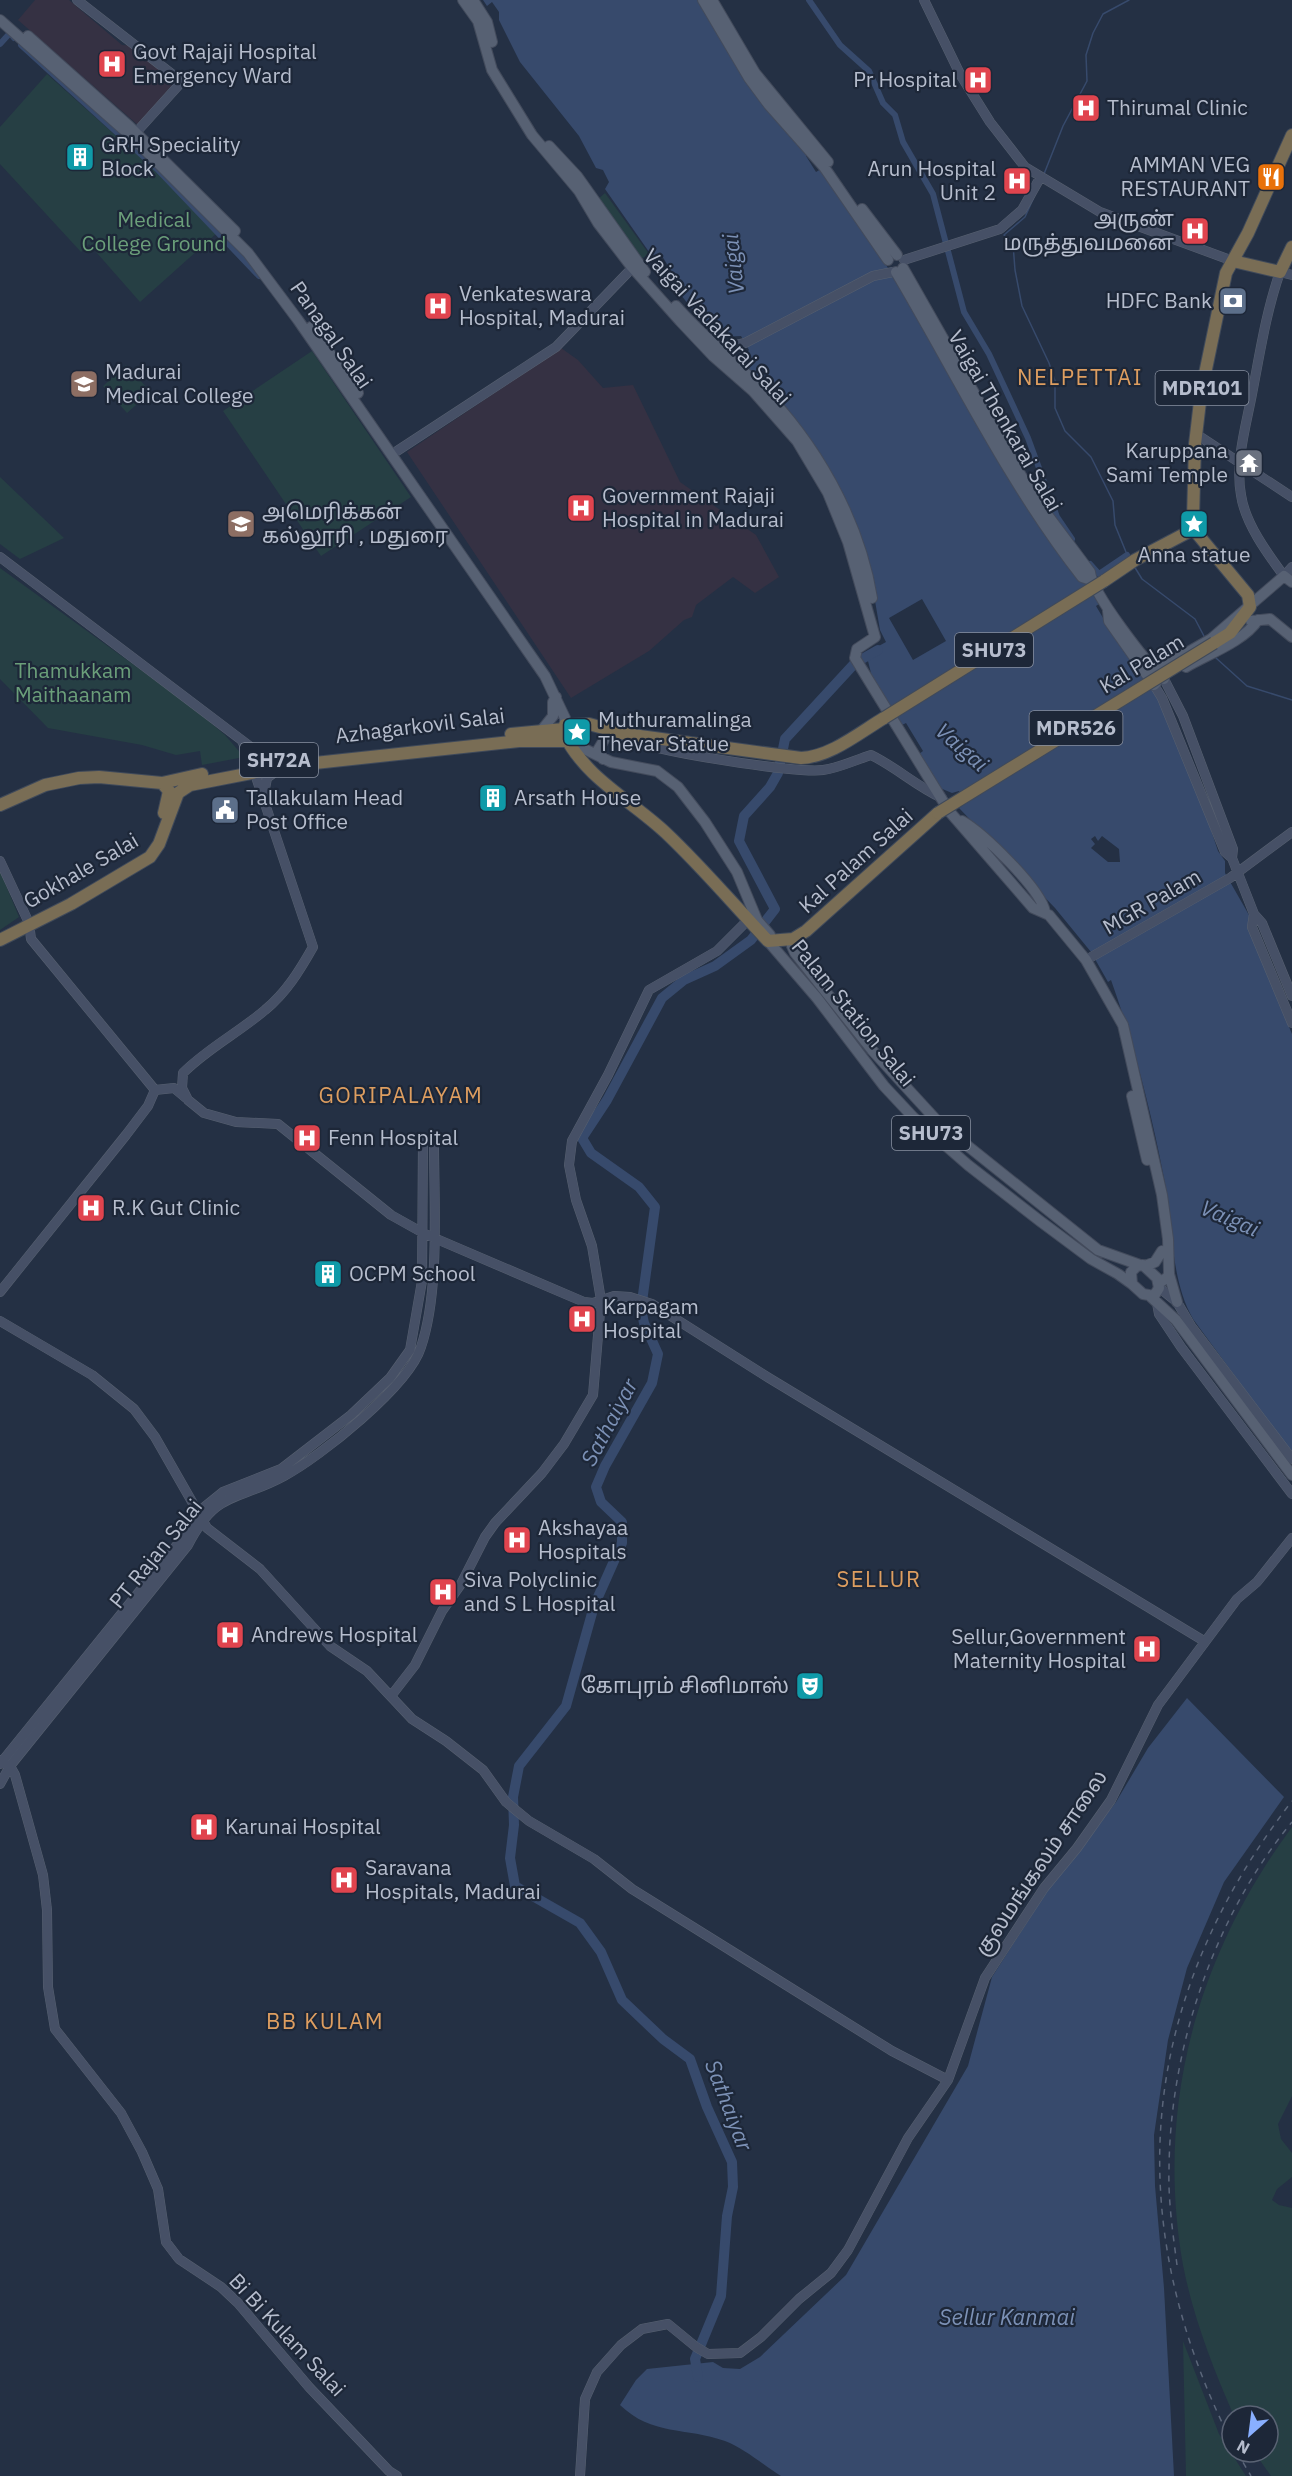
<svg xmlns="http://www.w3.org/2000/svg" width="1292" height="2476" viewBox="0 0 1292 2476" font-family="'IBM Plex Sans','Noto Sans Tamil',sans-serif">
	<rect width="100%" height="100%" fill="#243044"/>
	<path fill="#353143" d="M35,0H69L122,45L136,46L175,81L139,126L18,20Z
		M561,348L578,360L603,388L633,385L680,482L756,535L779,577L755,593L733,577L696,605L692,617L684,620L649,651L571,698L407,452Z"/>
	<path fill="#263f44" d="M47,74L152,168L217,233L140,302L89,244L81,252L0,164V127Z
		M605,193L649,254L641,259L598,199Z
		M312,351L411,497L321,556L223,411Z
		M126,365L151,392L127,413L103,386Z
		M0,477L64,538L20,559L0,544Z
		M0,568L192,707L225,735L244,757L202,765L200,751L176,755L142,745L48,728L0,679Z
		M0,871L19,917L0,930Z
		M1292,1827V2096L1278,2124L1281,2139L1292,2153V2177L1277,2189L1272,2200L1279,2205L1292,2208V2476H1271L1254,2452H1268V2416H1234C1213,2368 1193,2317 1183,2265C1155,2107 1197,1955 1292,1827Z
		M1183,2341L1219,2434L1246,2476H1186Z"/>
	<path fill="#374a6c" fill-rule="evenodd" d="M483,0H697L764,107L809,154L806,156L816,172L821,169C840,198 862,226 880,255C948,364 999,481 1080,580H1083L1099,604L1096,606L1109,628L1160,698L1199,794L1218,851L1225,861V873L1249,915V930L1292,1034V1454L1193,1319C1169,1276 1174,1226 1164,1178C1151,1111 1134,1044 1111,980L1108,982L1091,952L1055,908L959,808L966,803L959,791L952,793L940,788L919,754L923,751L906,723L902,725L872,677L866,653L886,642L880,630L869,566L839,488L739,362L749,350L741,336L720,337L711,333L666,276L672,272L662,256L654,259L605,189L609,182L603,170L596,168L579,136L520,62L499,20V12L492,2L487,6ZM922,599L946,641L913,660L889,618ZM1102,836L1119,849L1120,862H1108L1091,848L1095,844L1091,839L1095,836L1098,841Z
		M1187,1698L1284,1797L1224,1882L1187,1968L1168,2040L1154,2135L1155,2186L1164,2288L1174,2476H781C763,2465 744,2448 725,2441C686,2427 652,2436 620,2405L636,2380L647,2369L713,2362L723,2368L740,2369L760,2357L846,2275L968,2066L992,1977L1047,1891L1116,1802L1148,1748Z"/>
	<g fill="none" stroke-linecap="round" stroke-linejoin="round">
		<path stroke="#374a6c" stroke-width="1.5" d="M1044,174L1063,126L1087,81L1086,55L1093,33L1103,14L1129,0
			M1035,195L1025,217L1004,235L1013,244L1015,270L1022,306L1049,363L1055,381V408L1065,431L1091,457L1113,501L1115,525L1128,557
			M1134,566L1142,579L1195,619L1205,638
			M1216,658L1247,686L1292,700"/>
		<path stroke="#374a6c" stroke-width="6" d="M809,0L840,45L869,71L883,103L895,115L903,142L933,194L964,312L989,354L1028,438L1057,517L1072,539
			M0,44L10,33L14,38
			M21,45L157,169L259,276
			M1090,564L1099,574L1127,555"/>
		<path stroke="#374a6c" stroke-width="10" d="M698,2377L695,2359L721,2296L727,2216L733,2187L732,2162L707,2107L690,2059L663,2039L622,2000L601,1952L580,1923L515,1886L510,1858L514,1825L513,1797L519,1766L566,1706L594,1606L622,1543V1522L601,1502L596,1487L605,1466L652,1383L658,1354L644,1323L641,1309L655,1207L639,1187L591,1153L582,1138L607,1100L662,998L684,980L715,966L751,940L775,909L739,841L744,816L770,787L778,773L785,739L855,663L878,650"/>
		<g stroke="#576070" stroke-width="10">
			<path id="secondary" d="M77,0L177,78L178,86L132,137
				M924,0L960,74L990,122L1025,167L1100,212L1233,261
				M904,260L1000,229L1022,210L1040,178
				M1292,275L1280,272C1266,312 1260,353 1252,394C1246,426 1235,462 1241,495C1245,523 1267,553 1284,576L1292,567
				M712,350L745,343L873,276L893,272
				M1196,434L1292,497
				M397,451L556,347L637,263
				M0,557L256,751L292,759
				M1164,679L1183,716L1233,849L1232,858
				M1154,685L1162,698L1225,852L1232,858L1254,914L1262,923L1292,996
				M616,734C635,749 796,774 823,770C839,768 855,760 871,755C896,767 916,786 942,798
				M242,741L253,763
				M254,771L313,947C300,970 286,993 265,1010C238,1033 208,1048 183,1073L182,1088L188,1100L204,1113L236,1122L278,1124L391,1215L425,1234L584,1302L593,1303L614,1296L630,1297L652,1304L769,1378L1204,1641
				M264,794L267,778L279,769
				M0,861L29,923L31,939L155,1090L148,1106L126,1135L0,1292
				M1254,914L1252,927L1292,1023
				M1086,960L1230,878L1292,832
				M155,1090L174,1088L186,1098
				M1161,1289L1177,1302L1191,1326L1292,1459
				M1157,1303L1159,1314L1181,1347L1292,1494
				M0,1321L92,1375L134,1409L155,1437L207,1528L260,1569L330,1646L367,1671L412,1719L446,1741L483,1770L506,1802L529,1821L594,1859L632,1889L892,2051L948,2080
				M391,1696L415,1665L442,1611L461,1584L485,1537L495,1523L542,1473L564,1444L593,1395L601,1300L592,1246L576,1200L569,1165L572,1141L608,1075L649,990L717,951L748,920
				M0,1760L10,1766L15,1775L43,1875L47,1910L48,1987L55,2029L121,2113L142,2152L158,2189L166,2242L179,2259L221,2287L238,2303L309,2387L389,2471L397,2476
				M0,1764L181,1540L197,1513L223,1492L281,1469L351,1415L390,1378L410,1350L422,1281L423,1140
				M0,1784L10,1766L188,1545C217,1489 236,1502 284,1476C320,1457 409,1386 421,1347C440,1291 434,1203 434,1143
				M580,2476L585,2399L597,2372L621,2345L642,2329L668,2324L696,2347L708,2354L740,2353L761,2337L799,2299L831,2273L848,2250L908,2138L948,2080L985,1978L1044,1888L1077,1848L1111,1800L1158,1705L1237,1599L1257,1582L1292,1538"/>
		</g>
		<g stroke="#434b5c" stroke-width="12">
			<path id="primary" d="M463,0L478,21L492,70L532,135L579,191L598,223L631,266L680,321L713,356L753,391L797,441L828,493L848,542L875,637
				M473,0L487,22L492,42
				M703,0L749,78L769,105L824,167L888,260
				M712,0L755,73L828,162
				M0,20L132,137L248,253L298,320L545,676L565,718V725
				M28,36L129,126L235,231
				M549,146L577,176L645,272
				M862,209L897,255
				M903,268L1031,493L1090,572C1092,593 1146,663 1164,679
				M896,272C957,375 1008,482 1082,577L1091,580
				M676,306C701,335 731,358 759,386C815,442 859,519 872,598
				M311,327L358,393
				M1108,611L1109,621L1154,685L1156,683
				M1251,621L1270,619L1292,637
				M875,637L857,649L855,658L949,811L1033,908L1049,915L1086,960L1123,1025L1162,1195L1168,1239L1169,1273L1168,1277L1159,1283
				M1186,667C1208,654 1243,642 1258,620
				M1150,674L1211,639L1284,576L1292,582
				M541,731L553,716V702L556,697
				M568,741L611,762L657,771L678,787L705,822L737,872L757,920L770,935
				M603,759L598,750L610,730
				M962,821C983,833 1041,889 1045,912
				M799,936L792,946L795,953L872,1050L939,1123L1098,1250L1140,1265
				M768,941L817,998L884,1086L913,1117L968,1165L1040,1221L1091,1259L1118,1274L1132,1284
				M1132,1096L1147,1160
				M1143,1265L1157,1278L1159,1288L1154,1296L1143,1294L1132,1284L1131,1272L1137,1266Z
				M1145,1266L1155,1262L1162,1251
				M1169,1274L1177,1302
				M1150,1296L1176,1320L1292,1475"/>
		</g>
		<g stroke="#404a5a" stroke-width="14">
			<path id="highway" d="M1233,261L1280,272L1292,247
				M1193,519L1195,444L1201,393L1226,273L1248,233L1292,135
				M1195,531L1248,595L1250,607L1230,633L1214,643
				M1104,581L1135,560L1192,530
				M884,718C859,733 830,757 801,758L625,734L589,724L565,725L564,734C586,779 631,800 666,833C702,867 734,905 768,941L793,939L806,931L938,813
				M511,734L564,729
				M162,783L169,791L164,813
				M0,805L45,785L79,778L99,777L162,783L202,774
				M0,940L71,904L150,857L159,844L178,793L190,785L287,766L519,741H567"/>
		</g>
		<use href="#secondary" stroke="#465066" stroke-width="9"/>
		<use href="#primary" stroke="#576173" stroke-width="10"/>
		<use href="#highway" stroke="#796d55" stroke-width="12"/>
		<path stroke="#5b667a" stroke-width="1.5" stroke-dasharray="6 6" stroke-linecap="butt" d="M1177,2265C1173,2234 1168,2201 1169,2169C1170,2048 1214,1916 1292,1822
			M1232,2443C1119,2219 1138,2000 1292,1801
			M1237,2452L1251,2476"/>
		<g stroke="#404a5a" stroke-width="14" stroke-linecap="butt">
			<path id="highway-bridge" d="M884,718L1104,581
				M938,813L1214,643"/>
		</g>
		<use href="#highway-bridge" stroke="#796d55" stroke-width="12"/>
	</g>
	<defs>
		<g id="hospital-square" transform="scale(1.5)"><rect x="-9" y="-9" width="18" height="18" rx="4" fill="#e0444e" stroke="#1d2738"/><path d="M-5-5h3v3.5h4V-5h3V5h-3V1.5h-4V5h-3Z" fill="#fff"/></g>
		<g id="building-square" transform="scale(1.5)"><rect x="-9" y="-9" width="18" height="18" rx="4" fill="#0f9aa8" stroke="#1d2738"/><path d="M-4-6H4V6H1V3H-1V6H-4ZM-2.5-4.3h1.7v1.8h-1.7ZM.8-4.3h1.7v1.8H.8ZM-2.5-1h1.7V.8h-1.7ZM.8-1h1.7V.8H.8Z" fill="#fff"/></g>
		<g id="restaurant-square" transform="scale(1.5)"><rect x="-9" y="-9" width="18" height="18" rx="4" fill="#e8710a" stroke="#1d2738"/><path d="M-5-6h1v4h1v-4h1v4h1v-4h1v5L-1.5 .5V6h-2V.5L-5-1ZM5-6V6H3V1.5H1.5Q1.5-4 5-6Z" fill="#fff"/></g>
		<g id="bank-square" transform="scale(1.5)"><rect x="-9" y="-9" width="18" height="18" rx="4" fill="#5c6f8a" stroke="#1d2738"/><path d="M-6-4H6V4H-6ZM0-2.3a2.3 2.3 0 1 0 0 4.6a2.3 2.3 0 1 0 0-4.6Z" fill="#fff"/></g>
		<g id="university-square" transform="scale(1.5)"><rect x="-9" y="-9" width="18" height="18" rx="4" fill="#8d6e63" stroke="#1d2738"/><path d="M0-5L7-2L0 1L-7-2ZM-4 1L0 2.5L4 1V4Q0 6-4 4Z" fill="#fff"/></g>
		<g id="temple-square" transform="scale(1.5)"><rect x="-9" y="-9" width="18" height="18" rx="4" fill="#6b7280" stroke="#1d2738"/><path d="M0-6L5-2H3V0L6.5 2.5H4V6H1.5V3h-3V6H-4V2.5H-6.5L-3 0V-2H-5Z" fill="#fff"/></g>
		<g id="sight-square" transform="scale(1.5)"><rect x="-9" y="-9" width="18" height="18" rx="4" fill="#0f9aa8" stroke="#1d2738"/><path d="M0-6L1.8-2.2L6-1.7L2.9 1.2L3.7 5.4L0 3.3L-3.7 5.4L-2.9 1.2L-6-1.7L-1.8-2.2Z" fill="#fff"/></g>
		<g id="civic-square" transform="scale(1.5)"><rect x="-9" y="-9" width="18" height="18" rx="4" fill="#5c6f8a" stroke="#1d2738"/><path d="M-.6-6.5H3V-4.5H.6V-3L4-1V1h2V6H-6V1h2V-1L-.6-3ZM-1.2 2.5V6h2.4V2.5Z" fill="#fff"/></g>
		<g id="theatre-square" transform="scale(1.5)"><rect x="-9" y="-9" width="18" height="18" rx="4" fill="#0f9aa8" stroke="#1d2738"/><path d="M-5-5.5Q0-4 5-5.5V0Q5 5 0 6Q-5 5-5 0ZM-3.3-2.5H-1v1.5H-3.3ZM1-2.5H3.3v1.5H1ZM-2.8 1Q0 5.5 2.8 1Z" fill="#fff"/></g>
	</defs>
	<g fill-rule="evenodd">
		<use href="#hospital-square" x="112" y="64"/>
		<use href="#hospital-square" x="978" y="80"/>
		<use href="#hospital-square" x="1086" y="108"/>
		<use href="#building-square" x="80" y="157"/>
		<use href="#restaurant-square" x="1271" y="177"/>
		<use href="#hospital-square" x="1017" y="181"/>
		<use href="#hospital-square" x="1195" y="231"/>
		<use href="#bank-square" x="1233" y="301"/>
		<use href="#hospital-square" x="438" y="306"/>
		<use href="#university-square" x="84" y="384"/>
		<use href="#temple-square" x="1249" y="463"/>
		<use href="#hospital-square" x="581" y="508"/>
		<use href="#university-square" x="241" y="524"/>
		<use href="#sight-square" x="1194" y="524"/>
		<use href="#sight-square" x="577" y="732"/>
		<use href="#building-square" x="493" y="798"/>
		<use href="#civic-square" x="225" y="810"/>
		<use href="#hospital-square" x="307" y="1138"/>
		<use href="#hospital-square" x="91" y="1208"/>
		<use href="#building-square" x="328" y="1274"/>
		<use href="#hospital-square" x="582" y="1319"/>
		<use href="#hospital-square" x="517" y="1540"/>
		<use href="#hospital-square" x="443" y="1592"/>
		<use href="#hospital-square" x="230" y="1635"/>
		<use href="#hospital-square" x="1147" y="1649"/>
		<use href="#theatre-square" x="810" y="1686"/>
		<use href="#hospital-square" x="204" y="1827"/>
		<use href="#hospital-square" x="344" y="1880"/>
	</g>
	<g text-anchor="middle" stroke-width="4.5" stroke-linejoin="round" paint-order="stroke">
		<g fill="#1d2738" stroke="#8890a0" stroke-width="1.5">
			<rect x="1155.5" y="371" width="93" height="34" rx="4.5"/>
			<rect x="955" y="633" width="78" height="34" rx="4.5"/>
			<rect x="1029.5" y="711" width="93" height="34" rx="4.5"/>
			<rect x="240" y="743" width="78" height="34" rx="4.5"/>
			<rect x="892" y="1116" width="78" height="34" rx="4.5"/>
		</g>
		<g font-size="20" font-weight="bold" fill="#b6bdcd">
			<text x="1202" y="395">MDR101</text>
			<text x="994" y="657">SHU73</text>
			<text x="1076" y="735">MDR526</text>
			<text x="279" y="767">SH72A</text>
			<text x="931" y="1140">SHU73</text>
		</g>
		<g font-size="21" fill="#b6bdcd" stroke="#1d2738" text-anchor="start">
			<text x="133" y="59">Govt Rajaji Hospital<tspan x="133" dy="24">Emergency Ward</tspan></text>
			<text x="957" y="87" text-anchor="end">Pr Hospital</text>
			<text x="1107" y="115">Thirumal Clinic</text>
			<text x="101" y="152">GRH Speciality<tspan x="101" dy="24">Block</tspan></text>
			<text x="1250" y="172" text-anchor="end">AMMAN VEG<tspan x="1250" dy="24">RESTAURANT</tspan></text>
			<text x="996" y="176" text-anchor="end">Arun Hospital<tspan x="996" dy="24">Unit 2</tspan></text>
			<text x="1174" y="226" text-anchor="end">அருண்<tspan x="1174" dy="24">மருத்துவமனை</tspan></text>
			<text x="459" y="301">Venkateswara<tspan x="459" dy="24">Hospital, Madurai</tspan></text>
			<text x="1212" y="308" text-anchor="end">HDFC Bank</text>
			<text x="105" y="379">Madurai<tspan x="105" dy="24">Medical College</tspan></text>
			<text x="1228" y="458" text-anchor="end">Karuppana<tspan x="1228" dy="24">Sami Temple</tspan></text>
			<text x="602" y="503">Government Rajaji<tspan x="602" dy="24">Hospital in Madurai</tspan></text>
			<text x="262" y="519">அமெரிக்கன்<tspan x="262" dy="24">கல்லூரி , மதுரை</tspan></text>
			<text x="1194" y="562" text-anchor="middle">Anna statue</text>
			<text x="598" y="727">Muthuramalinga<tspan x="598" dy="24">Thevar Statue</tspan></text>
			<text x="246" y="805">Tallakulam Head<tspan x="246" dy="24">Post Office</tspan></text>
			<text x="514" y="805">Arsath House</text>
			<text x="328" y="1145">Fenn Hospital</text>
			<text x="112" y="1215">R.K Gut Clinic</text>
			<text x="349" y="1281">OCPM School</text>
			<text x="603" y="1314">Karpagam<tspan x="603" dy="24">Hospital</tspan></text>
			<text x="538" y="1535">Akshayaa<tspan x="538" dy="24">Hospitals</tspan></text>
			<text x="464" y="1587">Siva Polyclinic<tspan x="464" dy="24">and S L Hospital</tspan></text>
			<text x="251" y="1642">Andrews Hospital</text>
			<text x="1126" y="1644" text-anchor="end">Sellur,Government<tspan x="1126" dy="24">Maternity Hospital</tspan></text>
			<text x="789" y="1693" text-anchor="end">கோபுரம் சினிமாஸ்</text>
			<text x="225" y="1834">Karunai Hospital</text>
			<text x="365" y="1875">Saravana<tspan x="365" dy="24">Hospitals, Madurai</tspan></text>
		</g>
		<g font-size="21" fill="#6b9f7a" stroke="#1d2738">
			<text x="154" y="227">Medical<tspan x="154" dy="24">College Ground</tspan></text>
			<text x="73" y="678">Thamukkam<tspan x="73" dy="24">Maithaanam</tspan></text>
		</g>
		<g font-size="21" fill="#b6bdcd" stroke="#1d2738">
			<text transform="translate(717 327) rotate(47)" y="7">Vaigai Vadakarai Salai</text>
			<text transform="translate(331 335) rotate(55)" y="7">Panagal Salai</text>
			<text transform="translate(1005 421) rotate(60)" y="7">Vaigai Thenkarai Salai</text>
			<text transform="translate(1142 664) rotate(-31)" y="7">Kal Palam</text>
			<text transform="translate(420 726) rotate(-7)" y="7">Azhagarkovil Salai</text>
			<text transform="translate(856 861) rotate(-42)" y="7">Kal Palam Salai</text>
			<text transform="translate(81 871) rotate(-30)" y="7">Gokhale Salai</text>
			<text transform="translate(1152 902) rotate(-30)" y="7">MGR Palam</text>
			<text transform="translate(853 1013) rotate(51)" y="7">Palam Station Salai</text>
			<text transform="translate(156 1554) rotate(-51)" y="7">PT Rajan Salai</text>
			<text transform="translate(1041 1863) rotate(-56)" y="7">குலமங்கலம் சாலை</text>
			<text transform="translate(287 2335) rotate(47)" y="7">Bi Bi Kulam Salai</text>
		</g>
		<g font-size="22" font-style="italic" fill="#7c91b6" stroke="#1d2738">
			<text transform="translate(733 264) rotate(-96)" y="8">Vaigai</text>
			<text transform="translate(962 747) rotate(41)" y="8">Vaigai</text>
			<text transform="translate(1230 1218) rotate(23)" y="8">Vaigai</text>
			<text transform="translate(609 1422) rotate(-62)" y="8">Sathaiyar</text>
			<text transform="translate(729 2105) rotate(69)" y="8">Sathaiyar</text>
			<text x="1007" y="2325">Sellur Kanmai</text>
		</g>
		<g font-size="22" letter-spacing="1.5" fill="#de9e60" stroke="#1d2738">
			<text x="1080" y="385">NELPETTAI</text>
			<text x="401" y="1103">GORIPALAYAM</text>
			<text x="879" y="1587">SELLUR</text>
			<text x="325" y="2029">BB KULAM</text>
		</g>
	</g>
	<g transform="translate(1250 2434) rotate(208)"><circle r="28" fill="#1d2738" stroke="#5a6374" stroke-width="1.5"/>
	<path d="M0-4.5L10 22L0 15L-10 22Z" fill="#89afff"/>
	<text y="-9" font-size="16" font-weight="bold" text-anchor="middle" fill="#b6bdcd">N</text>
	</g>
</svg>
